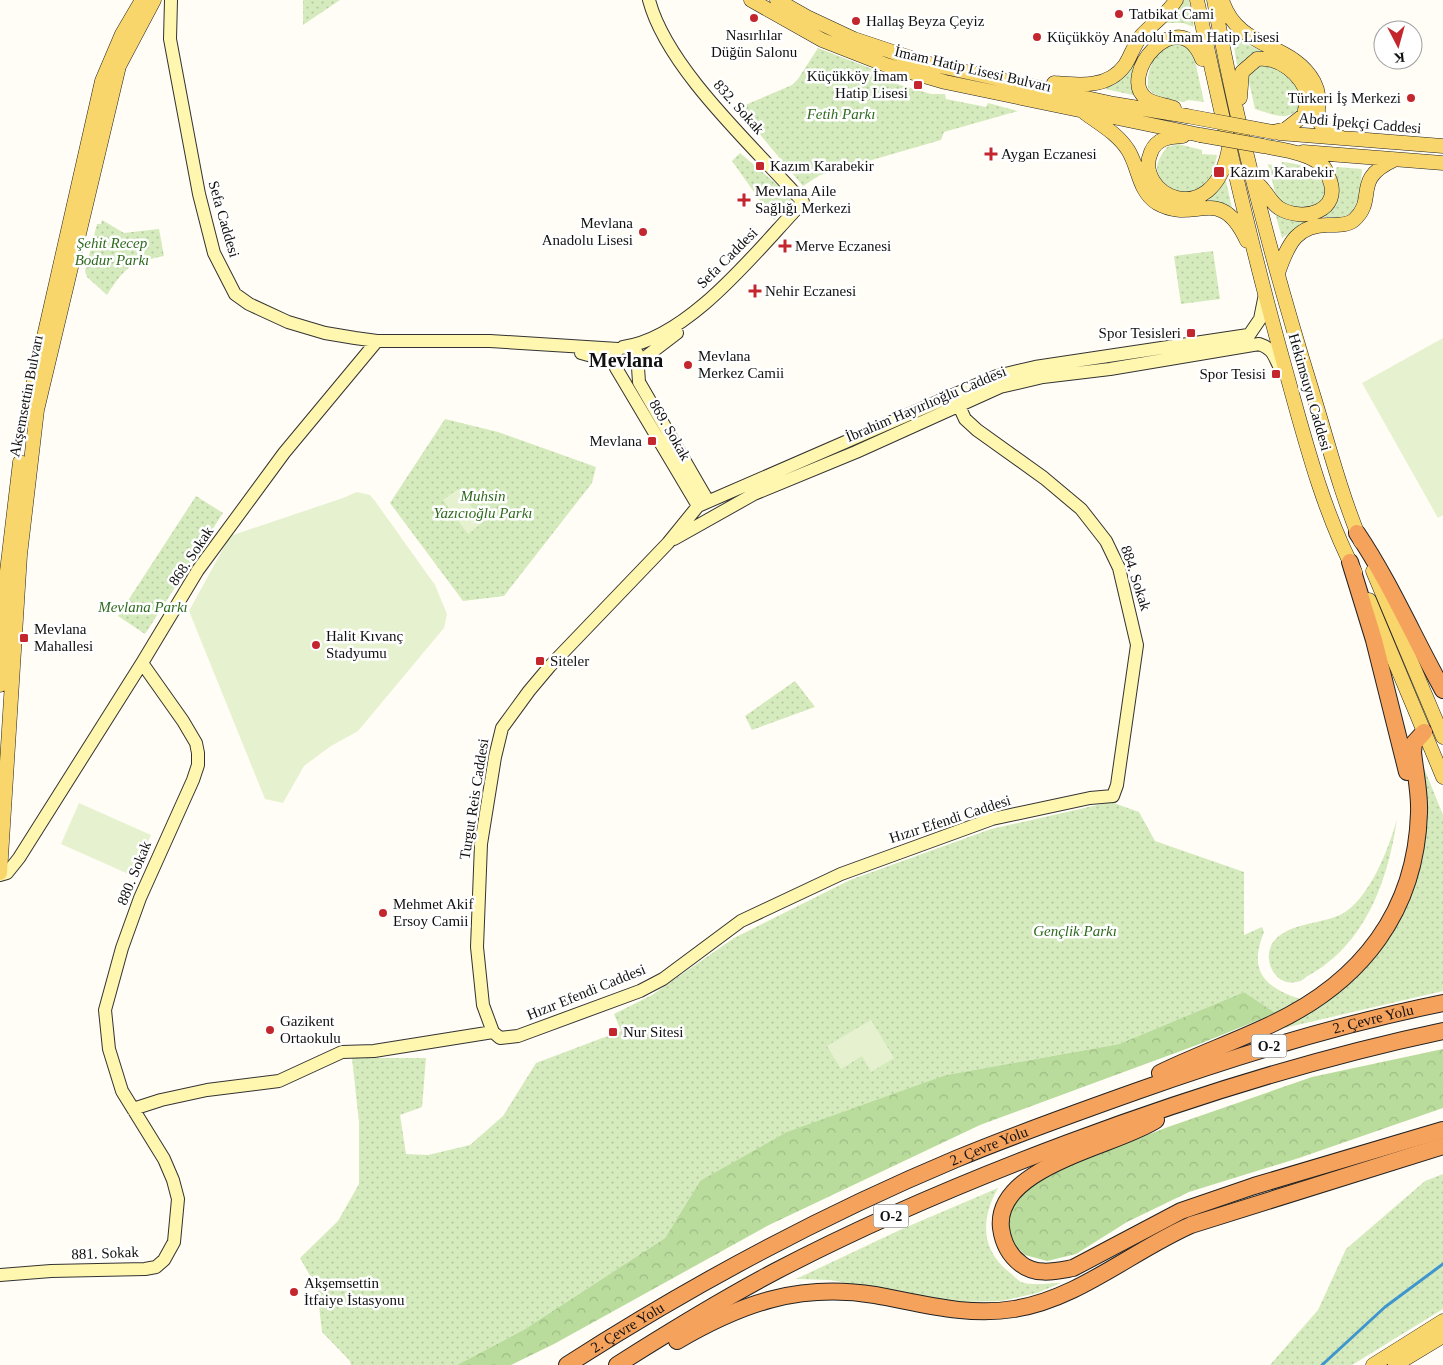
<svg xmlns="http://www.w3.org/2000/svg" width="1443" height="1365" viewBox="0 0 1443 1365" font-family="Georgia,serif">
	<defs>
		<pattern id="grass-dots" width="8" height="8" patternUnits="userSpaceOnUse" patternTransform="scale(1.25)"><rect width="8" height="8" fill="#d5ebbd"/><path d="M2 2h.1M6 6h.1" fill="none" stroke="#b6c8a1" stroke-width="1.8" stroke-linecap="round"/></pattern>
		<pattern id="forest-crowns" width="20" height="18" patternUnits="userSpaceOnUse" patternTransform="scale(1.25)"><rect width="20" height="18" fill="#b9dc9c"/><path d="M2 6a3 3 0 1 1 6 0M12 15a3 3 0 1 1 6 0" fill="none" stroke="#9ebc85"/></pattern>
	</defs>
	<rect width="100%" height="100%" fill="#fffdf5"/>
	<path fill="url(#grass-dots)" d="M303,0H340L303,25Z
		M1181,0H1189L1194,27L1183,23H1166Z
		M1233,32L1249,45L1262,51V54L1237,65L1232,35Z
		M1184,40L1195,61L1204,102L1188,100L1184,102C1172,100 1156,99 1148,88C1147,69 1153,59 1163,44Z
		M818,48L875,70L897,84L931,94H945L946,99L986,107L988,103L1018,111L944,132L941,140L820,175L803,186L747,119L743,106L792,85L798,79Z
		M1135,56L1137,57L1133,95L1105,89L1125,75Z
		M1273,65C1284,74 1312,91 1299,108C1295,113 1288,117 1282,116C1273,116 1263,111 1255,109L1248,77L1256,66Z
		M1178,144L1202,150V154L1217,155C1212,180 1204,192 1178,194C1157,178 1149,171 1167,147Z
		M740,153L796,201L774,220L732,161Z
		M1282,162C1308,165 1320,169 1327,196L1316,210L1282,205L1275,192L1268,164L1281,167Z
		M1337,167L1362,169C1361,182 1360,212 1345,216C1338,219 1328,217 1321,217C1341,207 1339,190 1335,170Z
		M1224,181H1226L1232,208L1222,203L1208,201Z
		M1275,213L1310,220L1282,238Z
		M102,220L124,233L159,229L164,256C130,263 126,266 107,295L87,277L85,271L97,224H101Z
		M1213,251L1220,299L1181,304L1174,256Z
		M445,419L498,432L596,467L592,483L504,596L463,601L390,503Z
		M196,496L223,513L145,634L118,616Z
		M795,681L815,707L752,730L745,716Z
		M1417,759L1424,768L1443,815V991L1280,1029L1403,911Z
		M1111,802L1139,812L1155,841L1244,872V935L1262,927L1264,932C1248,971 1264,987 1300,999L1276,1013L1244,992L1119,1044L946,1075L700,1181L665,1238L525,1329L457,1365H351L350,1361L322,1332L317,1288L300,1258L338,1221L359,1184V1122L352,1058H426L422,1107L400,1115L406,1154L428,1155L470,1145L503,1116L536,1063L621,1031L614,1014L652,995L734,938L850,880L991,829Z
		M1397,819C1388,881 1365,946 1306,977C1304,979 1300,982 1296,982C1274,987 1261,957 1274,941C1289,923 1320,924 1340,915C1369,901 1389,848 1397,819Z
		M1443,1174V1309L1352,1365H1270L1318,1310L1346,1249L1425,1181Z
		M998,1188C981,1218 980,1249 1009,1272C1013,1275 1017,1280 1021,1282C1032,1286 1050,1283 1061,1283L1037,1293L1001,1301L955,1302L830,1280L796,1279L902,1229Z"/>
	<path fill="url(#forest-crowns)" d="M1244,992L1276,1013L1197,1045L980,1125L769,1225L554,1344L511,1365H457L525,1329L665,1238L700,1181L787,1132L946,1075L1119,1044Z
		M1443,1049V1108L1299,1158L1189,1192L1127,1222L1076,1254L1047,1261L1025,1255L1012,1242L1007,1220L1016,1199L1049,1173L1168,1127L1312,1077Z"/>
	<path fill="#e6f2cf" d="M1443,338V515L1438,518L1362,383Z
		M458,489L483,522L468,534L443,500Z
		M357,492L370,495L375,501L435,585L447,614L444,628L358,731L331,746L304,766L283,803L265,799L189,611L230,536L343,498Z
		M79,803L151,835L133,876L61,844Z
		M871,1020L894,1058L871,1072L862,1056L841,1069L827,1046Z"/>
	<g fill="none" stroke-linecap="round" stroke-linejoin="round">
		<path stroke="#3f96cf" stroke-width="3" d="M1322,1365L1385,1307L1443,1264"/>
		<g stroke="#333" stroke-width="14">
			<path id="secondary" d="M171,0L170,39L199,194L214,253L235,294L249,304L288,322L325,333L355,338L377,341H490L618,349
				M1245,341L1260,319L1265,294
				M623,347C690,338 758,249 803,202C755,148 667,69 649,0
				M581,353L614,362
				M639,362L677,333
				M959,406L965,419L977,430L1044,478L1081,509L1106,541L1119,568L1137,645L1117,785L1113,796L1090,798L992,819L841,874L741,921L663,979L640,991L518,1036L500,1038L493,1032L483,1005L477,947L481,844L495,757L502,728L529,691L550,666L668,543L698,506L997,376L1035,367L1248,335
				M698,506L616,368L613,357L618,349C625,346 631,347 637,353L639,382L708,501
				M674,539L754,494L856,452L1000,387L1043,377L1110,369L1259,344C1274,349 1274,357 1280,368
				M0,875L7,873L19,858L142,663L198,570L284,453L377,341
				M133,1109L161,1100L207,1090L279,1081L342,1052L374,1051L493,1032
				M0,1275L51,1271L145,1269L156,1267L164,1260L174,1242L178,1199L173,1180L164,1159L122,1091L109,1049L105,1010L122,948L140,898L193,780L198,765V753L196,743L183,721L142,663"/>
		</g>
		<g stroke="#222" stroke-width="15">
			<path id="primary" d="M751,0L822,40L886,65L945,82L1200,135
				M777,0L807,17L854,39L926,63L1114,104L1187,116
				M1197,0C1223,123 1251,247 1285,368C1304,436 1322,509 1355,572
				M1214,0C1238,133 1273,265 1313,394C1328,443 1341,494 1361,542
				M1222,0C1238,51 1292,41 1314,82C1328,109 1301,122 1342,138
				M1054,83C1078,85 1108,89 1125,65C1131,56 1134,44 1142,35C1153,23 1167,15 1176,0
				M1240,98L1242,72L1257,59C1279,56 1301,74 1308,96L1304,115L1286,129L1273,132
				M1174,108C1166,105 1154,104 1147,99C1115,77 1179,0 1202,59
				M1085,113C1100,124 1118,134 1128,150C1139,167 1138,191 1157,203C1195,225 1220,182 1247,241
				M1279,133L1443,146
				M1183,136C1169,137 1157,138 1151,152C1133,194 1213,234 1229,148
				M1303,152L1443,163
				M1259,185C1267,192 1270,202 1279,208C1303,223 1343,211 1329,178C1327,173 1326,168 1322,165C1306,152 1282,150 1263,146
				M1278,273C1288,244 1297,223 1332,225C1340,225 1348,225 1354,220C1378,198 1351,180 1394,160
				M31,394L102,81L122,34L142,0
				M1373,571L1443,737
				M1369,600L1443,777
				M0,685L5,588L20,462
				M0,873L20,555L37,410L119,66L154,0
				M1373,1365L1443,1321
				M1395,1365L1443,1336"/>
		</g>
		<g stroke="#222" stroke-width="18">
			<g id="highway">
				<path d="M1357,533C1390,582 1414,638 1443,690"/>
				<path d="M1350,562L1374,640L1407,772"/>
				<path d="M1160,1073C1197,1055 1237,1041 1274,1023C1362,981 1416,911 1419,813C1420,793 1415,772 1413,752L1414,743L1424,732"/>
				<path d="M1156,1120C1117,1146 994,1166 1001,1228C1003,1243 1009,1255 1021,1264C1036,1276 1056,1271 1073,1268L1181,1211L1254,1186L1443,1130"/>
				<path d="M677,1341C742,1303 799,1283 875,1295C920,1303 967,1317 1014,1309C1078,1299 1132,1251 1191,1225L1443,1146"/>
				<path id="s1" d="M567,1365C690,1286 820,1216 956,1159C1016,1134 1078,1112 1140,1090C1239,1055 1339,1024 1443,1003"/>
				<path d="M617,1365C669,1332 721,1300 776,1271C870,1222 969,1180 1068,1143C1191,1097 1315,1058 1443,1031"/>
			</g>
		</g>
		<use href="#secondary" stroke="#fff6b0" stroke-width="12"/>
		<use href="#primary" stroke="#f9d66b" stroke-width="14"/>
		<use href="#highway" stroke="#f5a25d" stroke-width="16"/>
		<g stroke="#222" stroke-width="15" stroke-linecap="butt">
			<path id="primary-bridge" d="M1187,116L1273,132
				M1200,135L1263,146"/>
		</g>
		<use href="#primary-bridge" stroke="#f9d66b" stroke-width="14"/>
	</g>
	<g fill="#c4262e" stroke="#fff" stroke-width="2">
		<circle cx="1119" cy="14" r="5"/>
		<circle cx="754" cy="18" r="5"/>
		<circle cx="856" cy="21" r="5"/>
		<circle cx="1037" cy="37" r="5"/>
		<rect x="913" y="80" width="10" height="10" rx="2.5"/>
		<circle cx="1411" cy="98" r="5"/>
		<path d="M988.5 146.5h5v5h5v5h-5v5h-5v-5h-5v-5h5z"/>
		<rect x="755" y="161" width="10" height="10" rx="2.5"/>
		<rect x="1213" y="166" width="12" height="12" rx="2.5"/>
		<path d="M741.5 192.5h5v5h5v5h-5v5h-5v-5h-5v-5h5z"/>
		<circle cx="643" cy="232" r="5"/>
		<path d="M782.5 238.5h5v5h5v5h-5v5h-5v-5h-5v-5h5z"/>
		<path d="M752.5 283.5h5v5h5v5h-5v5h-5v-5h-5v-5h5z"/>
		<rect x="1186" y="328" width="10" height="10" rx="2.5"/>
		<circle cx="688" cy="365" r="5"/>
		<rect x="1271" y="369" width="10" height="10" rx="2.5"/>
		<rect x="647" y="436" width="10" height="10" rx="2.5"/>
		<rect x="19" y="633" width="10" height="10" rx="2.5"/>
		<circle cx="316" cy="645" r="5"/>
		<rect x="535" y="656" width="10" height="10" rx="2.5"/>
		<circle cx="383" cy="913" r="5"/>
		<circle cx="270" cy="1030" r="5"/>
		<rect x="608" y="1027" width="10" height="10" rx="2.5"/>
		<circle cx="294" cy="1292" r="5"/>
	</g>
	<g text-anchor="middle" stroke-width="5" stroke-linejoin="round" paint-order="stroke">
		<g fill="#fff" stroke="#585858" stroke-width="1">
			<rect x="1251.5" y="1034.5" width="35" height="23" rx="4"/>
			<rect x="873.5" y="1204.5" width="35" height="23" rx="4"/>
		</g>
		<g font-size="14" font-weight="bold" fill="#111">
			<text x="1269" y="1051">O-2</text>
			<text x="891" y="1221">O-2</text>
		</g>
		<g font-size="15" fill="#111" stroke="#fff" text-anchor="start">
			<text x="1129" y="19">Tatbikat Cami</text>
			<text x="866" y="26">Hallaş Beyza Çeyiz</text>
			<text x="754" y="40" text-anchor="middle">Nasırlılar<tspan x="754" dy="17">Düğün Salonu</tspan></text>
			<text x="1047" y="42">Küçükköy Anadolu İmam Hatip Lisesi</text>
			<text x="908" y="81" text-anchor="end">Küçükköy İmam<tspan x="908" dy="17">Hatip Lisesi</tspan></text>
			<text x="1401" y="103" text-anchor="end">Türkeri İş Merkezi</text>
			<text x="1001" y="159">Aygan Eczanesi</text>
			<text x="770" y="171">Kazım Karabekir</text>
			<text x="1230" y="177">Kâzım Karabekir</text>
			<text x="755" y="196">Mevlana Aile<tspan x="755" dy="17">Sağlığı Merkezi</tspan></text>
			<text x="633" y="228" text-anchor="end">Mevlana<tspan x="633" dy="17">Anadolu Lisesi</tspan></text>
			<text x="795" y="251">Merve Eczanesi</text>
			<text x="765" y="296">Nehir Eczanesi</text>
			<text x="1181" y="338" text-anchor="end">Spor Tesisleri</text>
			<text x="698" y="361">Mevlana<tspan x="698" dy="17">Merkez Camii</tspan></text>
			<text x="1266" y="379" text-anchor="end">Spor Tesisi</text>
			<text x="642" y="446" text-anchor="end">Mevlana</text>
			<text x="34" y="634">Mevlana<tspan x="34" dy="17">Mahallesi</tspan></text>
			<text x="326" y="641">Halit Kıvanç<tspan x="326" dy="17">Stadyumu</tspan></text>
			<text x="550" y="666">Siteler</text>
			<text x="393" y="909">Mehmet Akif<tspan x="393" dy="17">Ersoy Camii</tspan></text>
			<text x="280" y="1026">Gazikent<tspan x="280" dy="17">Ortaokulu</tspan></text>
			<text x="623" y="1037">Nur Sitesi</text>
			<text x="304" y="1288">Akşemsettin<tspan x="304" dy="17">İtfaiye İstasyonu</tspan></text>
		</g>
		<g font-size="15" fill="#111" stroke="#fff">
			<text transform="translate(973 69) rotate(13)" y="5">İmam Hatip Lisesi Bulvarı</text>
			<text transform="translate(739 107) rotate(48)" y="5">832. Sokak</text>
			<text transform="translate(1360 123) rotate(5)" y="5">Abdi İpekçi Caddesi</text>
			<text transform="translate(224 219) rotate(74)" y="5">Sefa Caddesi</text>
			<text transform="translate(727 258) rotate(-45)" y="5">Sefa Caddesi</text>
			<text transform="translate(1310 392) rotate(74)" y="5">Hekimsuyu Caddesi</text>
			<text transform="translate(26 396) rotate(-79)" y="5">Akşemsettin Bulvarı</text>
			<text transform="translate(926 404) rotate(-23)" y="5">İbrahim Hayırlıoğlu Caddesi</text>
			<text transform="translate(670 430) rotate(60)" y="5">869. Sokak</text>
			<text transform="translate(191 556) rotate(-56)" y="5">868. Sokak</text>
			<text transform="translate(1136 578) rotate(72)" y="5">884. Sokak</text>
			<text transform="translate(474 799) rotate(-81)" y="5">Turgut Reis Caddesi</text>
			<text transform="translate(950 819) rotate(-18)" y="5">Hızır Efendi Caddesi</text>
			<text transform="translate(134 873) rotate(-68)" y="5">880. Sokak</text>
			<text transform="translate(586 992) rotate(-22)" y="5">Hızır Efendi Caddesi</text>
			<text dy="5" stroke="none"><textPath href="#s1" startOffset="881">2. Çevre Yolu</textPath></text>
			<text dy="5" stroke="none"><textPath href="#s1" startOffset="476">2. Çevre Yolu</textPath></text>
			<text transform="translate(105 1253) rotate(-2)" y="5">881. Sokak</text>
			<text dy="5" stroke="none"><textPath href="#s1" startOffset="71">2. Çevre Yolu</textPath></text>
		</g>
		<g font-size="15" font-style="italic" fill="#2f6b1f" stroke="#fff">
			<text x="841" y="119">Fetih Parkı</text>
			<text x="112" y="248">Şehit Recep<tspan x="112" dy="17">Bodur Parkı</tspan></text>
			<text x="483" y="501">Muhsin<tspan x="483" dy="17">Yazıcıoğlu Parkı</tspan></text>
			<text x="143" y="612">Mevlana Parkı</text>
			<text x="1075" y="936">Gençlik Parkı</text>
		</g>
		<g font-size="20" font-weight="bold" fill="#111" stroke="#fff">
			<text x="626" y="367">Mevlana</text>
		</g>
	</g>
	<g transform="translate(1398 45) rotate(174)"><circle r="24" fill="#ffffff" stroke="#a0a0a0"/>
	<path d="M0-4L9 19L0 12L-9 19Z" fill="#c4262e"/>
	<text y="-8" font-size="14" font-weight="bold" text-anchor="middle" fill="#111111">K</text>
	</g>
</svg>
